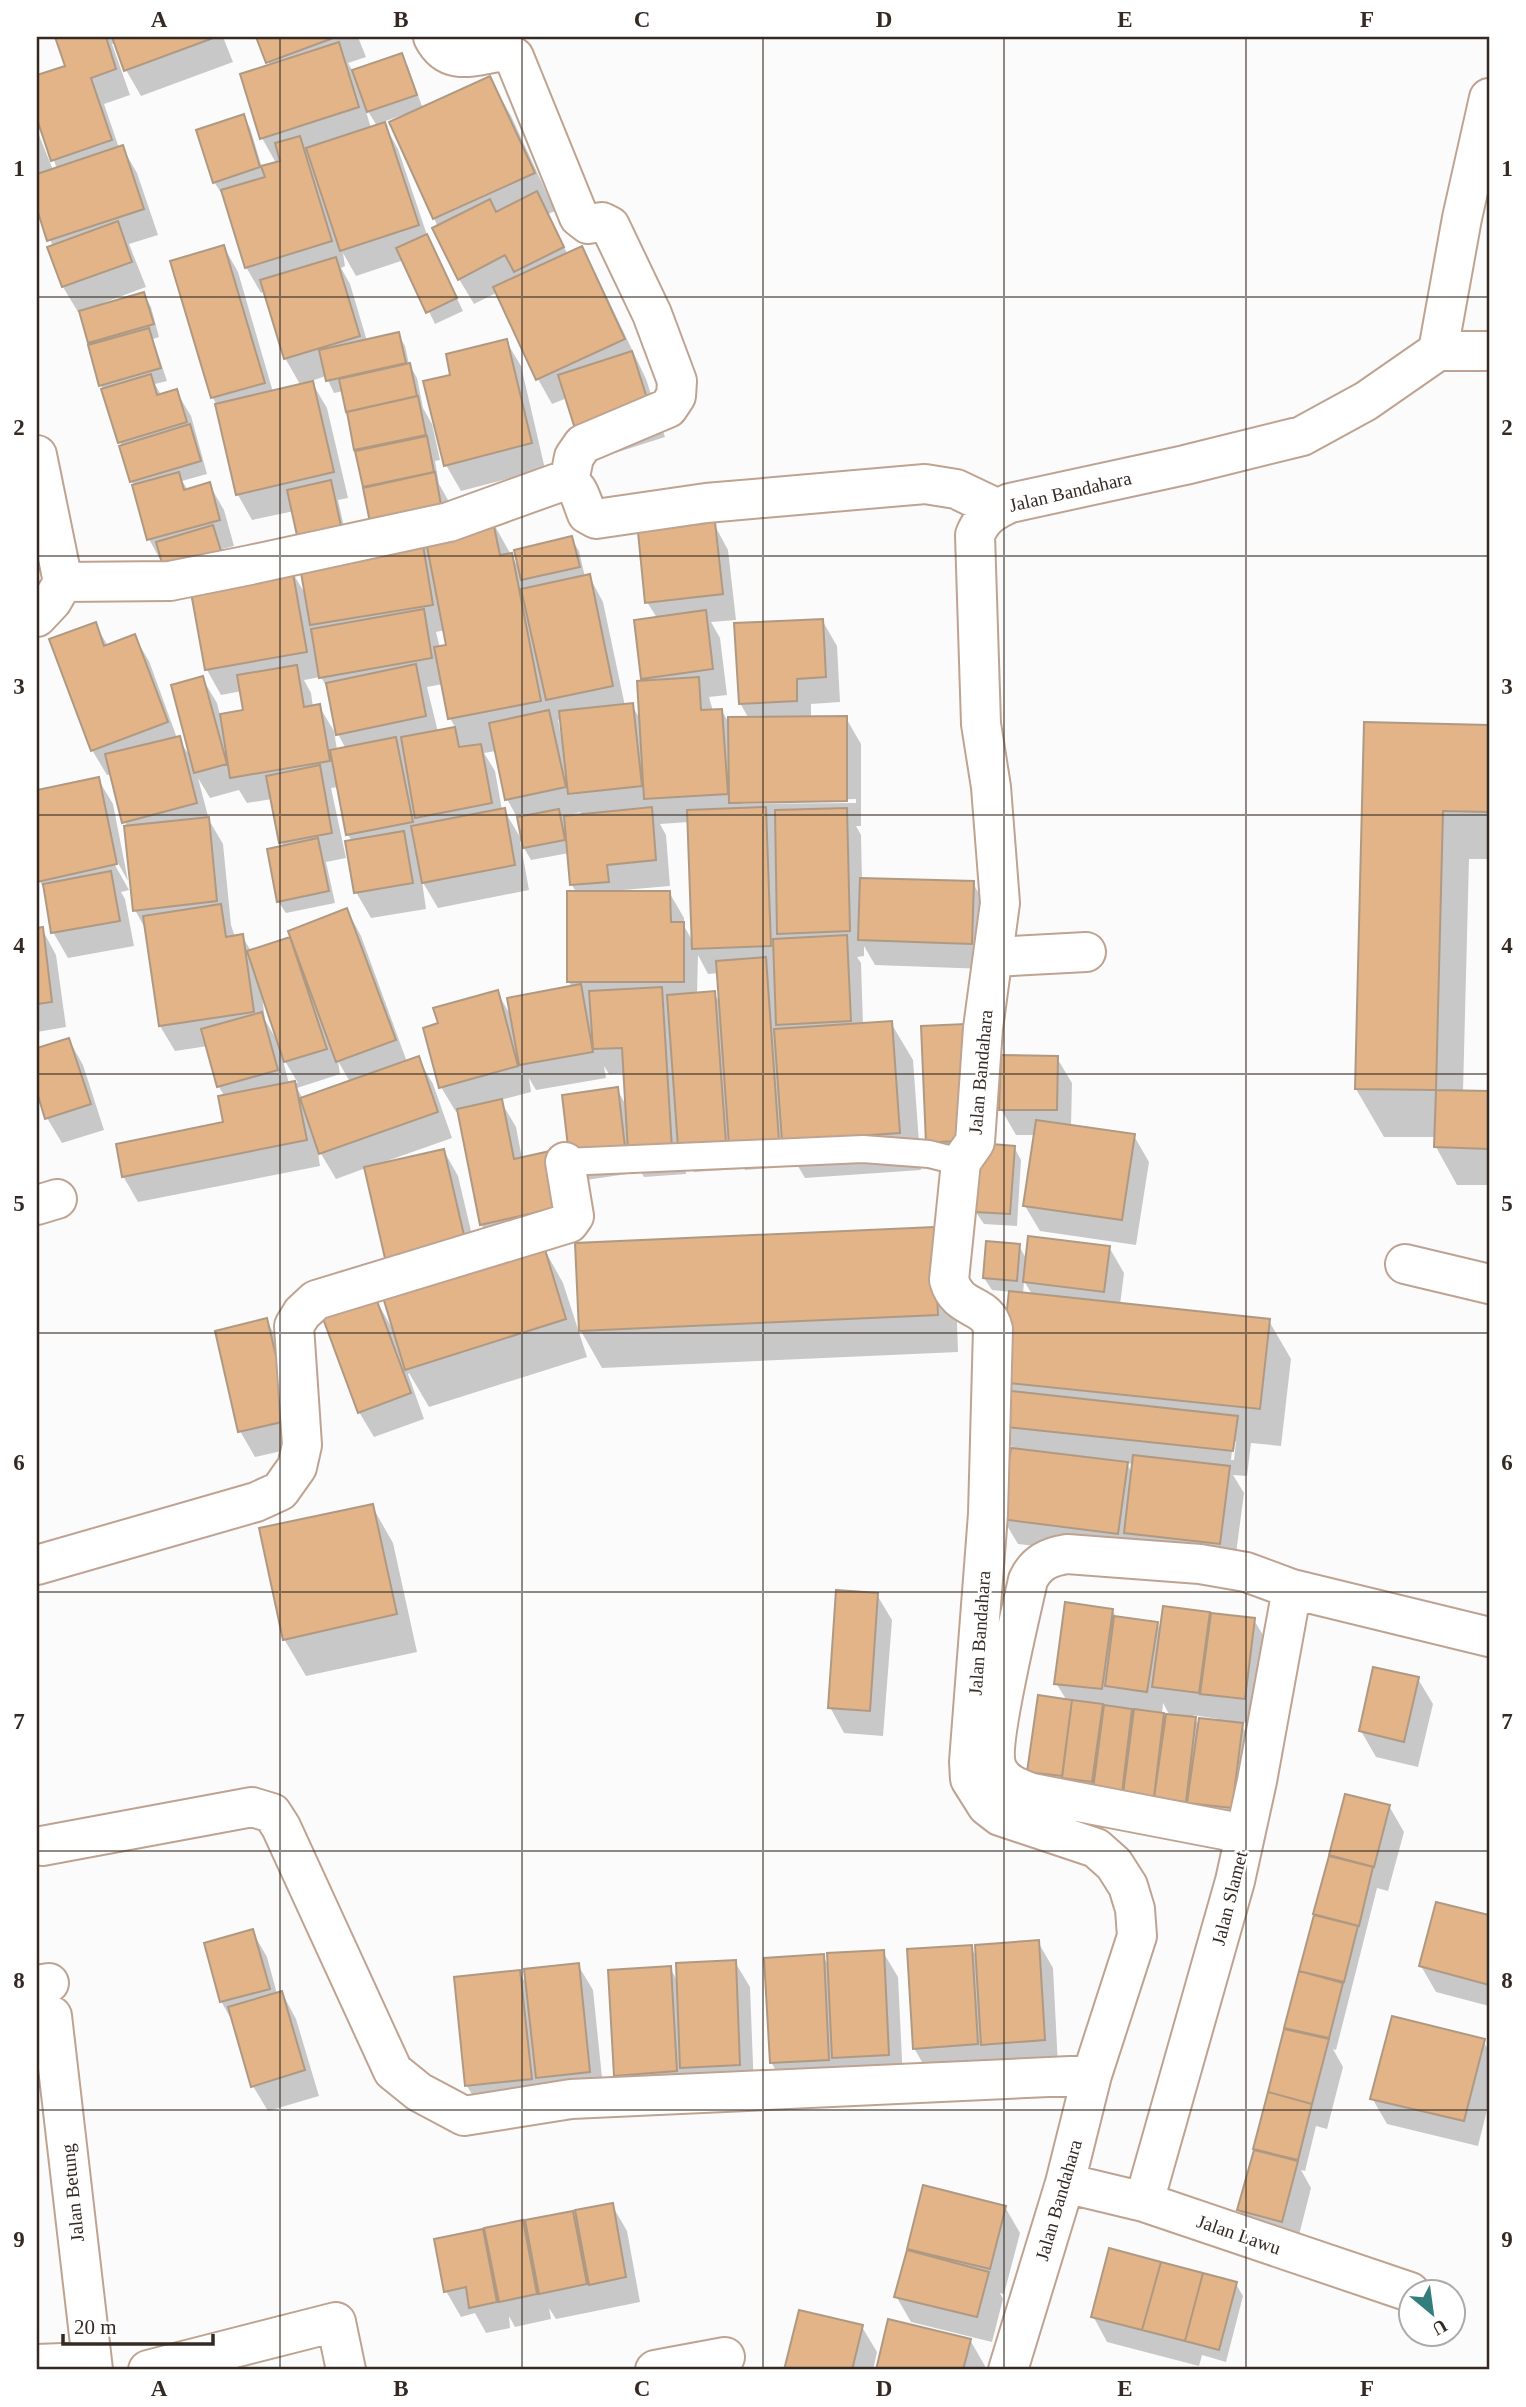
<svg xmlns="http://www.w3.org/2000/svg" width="1526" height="2407" viewBox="0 0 1526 2407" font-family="'Times New Roman',serif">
	<rect width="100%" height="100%" fill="#fbfbfb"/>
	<path fill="#0003" fill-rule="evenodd" d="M57,37H223L233,62L141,96L126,70L116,42L112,44L130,95L104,104L119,148L122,147L137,173L158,235L129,244L146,287L103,303L104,306L144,294L151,307L159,337L153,339L167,381L155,384L161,395L176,391L191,416L207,474L182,481L188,490L209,484L224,510L234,546L222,549L229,573L163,565L149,539L122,447L101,385L80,311L78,312L63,287L49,248L53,247L37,203V130L53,170L57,169L37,113V77L67,67Z
		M258,37H358L366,57L348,63L353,72L401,55L408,67L423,109L490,79L511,116L555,211L548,214L568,255L582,248L596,274L646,379L665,437L593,460L567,398L552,404L538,379L498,292L474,304L459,279L434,218L405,114L383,122L398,149L428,238L463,311L435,324L404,260L356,276L343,253L345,266L341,268L350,284L367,341L398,334L405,346L409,364L417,378L423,408L432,424L440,460L435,461L439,484L448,500L454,526L491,519L519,569L571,538L579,551L585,577L589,576L603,602L625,706L632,705L641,721L645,682L642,678L657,618L647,602L714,524L728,550L736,620L711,622L720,638L727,695L709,697L713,711H722L730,725L749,719L740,703L822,620L837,646L840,702L811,704V718H846L861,744V826H856L861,835L862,880L973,883L987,908L986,969L875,965L864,946V956L857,957L861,963L863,1025L891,1023L913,1060L921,1170L805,1178L792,1156L793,1166L745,1170L739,1159L740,1169L694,1172L684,1155L686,1174L644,1177L641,1172L586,1180L571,1154L617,1089L627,1107L625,1073L609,1074L604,1066L606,1078L536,1090L529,1078L531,1092L500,1100L516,1127L522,1159L583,1231L496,1249L481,1224L459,1111L456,1112L441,1087L440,1025L497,992L512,1018L572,988L569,981L576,892L572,885L569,853L531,860L520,841L529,890L438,908L422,881L426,909L371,918L356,892L352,841L348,835L339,787L331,788L346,858L326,862L335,903L286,913L278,901L283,847L272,799L247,803L239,790L210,798L198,778L209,820L223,844L231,925L235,937L242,936L251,951L292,937L347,910L361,936L407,1062L418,1058L433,1084L452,1138L381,1163L382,1165L444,1151L458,1176L479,1265L542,1245L563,1283L587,1357L429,1407L409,1373L408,1374L424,1419L374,1437L359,1412L373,1295L392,1328L402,1290L366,1168L336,1179L317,1147L320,1166L138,1202L123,1176L225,1124V1097L219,1087L208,1046L175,1051L160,1026L147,932L135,910L127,828L112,774L107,775L92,750L95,624L108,646L134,636L149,661L177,738L191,757L202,678L217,703L220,715L245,712L242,691L221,695L207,670L291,570L307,597L294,511L252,520L238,495L217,406L213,398L173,263L224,247L238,272L273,392L301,386L285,358L265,291L261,293L246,267L224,193L222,194L214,182L243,116L250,128L262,168L276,163L262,138L270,66ZM365,108H366L377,126L371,128ZM326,376L334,393L343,391L364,487L381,548L350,554L338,500L348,498L327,408L311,381ZM445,630L448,647L440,648L436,632ZM321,677L330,693L338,734L346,749L337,750L334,731L319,706L313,707L311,693L304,680ZM443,684L450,718L456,729L438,732L427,687ZM558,719L563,726L564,736H561ZM496,751L507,799L519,821L523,842L504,810H502L495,771L484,753ZM856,799V803L742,804V801ZM580,812L583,816L571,817L570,815ZM689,822L693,942L684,926V918L669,892H623V890L670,886L666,835L660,824ZM698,955L708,974L719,973L721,1004L714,993L697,994ZM262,996H264L276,1039L265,1020ZM282,1056L298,1083L289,1084ZM338,1061L350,1082L303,1099L297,1088L340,1074Z
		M506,341L521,366L545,469L461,491L446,465L452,376Z
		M1365,724L1489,726V859H1469L1463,1092L1489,1093V1185H1457L1436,1147V1137H1384L1356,1089Z
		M98,779L113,804L128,881L114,856L111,858L129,890L121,892L125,899L134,946L68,958L53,932L47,897L37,874V792Z
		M42,929L56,955L66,1027L37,1032V930Z
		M923,1027L984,1145L1014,1147L1021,1160L1017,1226L984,1224L928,1143Z
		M69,1040L83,1065L104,1130L62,1143L47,1118L37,1086V1050Z
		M1057,1058L1072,1083L1071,1127L1134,1136L1149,1162L1136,1245L1040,1231L1025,1206L1036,1135H1016L1001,1109Z
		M933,1229L955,1266L958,1352L602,1368L581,1331Z
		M1019,1246L1027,1260L1109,1247L1124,1273L1120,1305L1269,1321L1291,1359L1281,1446L1251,1443L1247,1476L1233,1475L1244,1493L1234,1569L1018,1544L1003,1519L1013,1449L999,1425L1011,1292L992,1290L984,1278ZM1024,1281L1033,1296L1023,1295ZM1233,1441H1236L1234,1460H1231ZM1126,1463L1134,1464L1133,1474Z
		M266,1320L281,1345L304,1446L255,1457L240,1431Z
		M372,1506L393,1543L417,1652L306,1676L284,1639Z
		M877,1595L892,1620L883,1736L844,1733L830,1707Z
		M1112,1610L1117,1618L1157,1623L1161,1632L1208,1613L1212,1619L1254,1620L1269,1645L1259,1724L1240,1722L1256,1751L1246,1833L1102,1801L1029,1772L1067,1701L1056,1683ZM1163,1703L1170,1716L1162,1714ZM1193,1715L1218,1719V1722L1199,1726Z
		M1418,1679L1433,1704L1418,1767L1376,1757L1361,1731Z
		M1389,1806L1404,1832L1388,1891L1377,1888L1336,2050L1333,2049L1343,2067L1327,2129L1316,2126L1305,2171L1301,2170L1311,2188L1296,2247L1254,2236L1239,2210L1289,2032L1286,2028L1330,1858L1333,1859L1331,1855Z
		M1437,1904L1489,1917V2006L1436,1992L1421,1966Z
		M252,1931L267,1957L277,1994L282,1993L296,2019L319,2096L268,2111L253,2086L235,2026L221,2001Z
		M1038,1942L1053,1968L1058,2066L998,2070L991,2058L992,2069L929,2074L914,2048L971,1947L977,1958Z
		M883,1952L898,1977L903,2080L786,2088L771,2062L823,1956L829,1967Z
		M735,1962L750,1987L754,2090L631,2101L616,2075L670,1968L678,1982Z
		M578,1965L593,1990L604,2097L482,2111L467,2086L456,1979L519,1972L528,1987Z
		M1483,2041L1489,2051V2102L1478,2146L1387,2124L1372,2098Z
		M612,2205L627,2231L640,2302L556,2319L549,2308L551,2319L515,2327L509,2316L510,2328L486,2333L475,2313L461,2317L446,2291L482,2231L488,2241L522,2222L529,2234L573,2213L579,2223Z
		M1005,2207L1020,2233L1004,2294L1000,2293L1003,2299L992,2342L911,2322L896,2296L912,2253L909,2248Z
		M1236,2284L1243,2296L1226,2362L1202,2355L1199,2366L1107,2342L1093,2316Z
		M800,2312L862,2327L877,2352L873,2370H786Z
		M889,2321L970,2340L985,2366L984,2370H877Z"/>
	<path fill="#e2b487" stroke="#b09983" stroke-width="2" d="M55,37H106L116,69L91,78L112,140L51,161L37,119V75L65,66Z
		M112,37H216L124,71Z
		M256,37H336L266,63Z
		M339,42L359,107L260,139L240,74Z
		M402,53L417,95L367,112L352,70Z
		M490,76L535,173L433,219L389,122Z
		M244,114L260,167L213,183L196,130Z
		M385,122L419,225L340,251L306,148Z
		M300,136L332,241L245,268L221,190L265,177L261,166L280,161L275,143Z
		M123,145L144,209L47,241L37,209V174Z
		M537,191L564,247L514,272L505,255L458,280L432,228L490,199L496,212Z
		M118,221L132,262L62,287L47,247Z
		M427,234L457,298L426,313L396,248Z
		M224,245L265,383L211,398L170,261Z
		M582,246L625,339L536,380L493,287Z
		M336,257L360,336L284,359L260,280Z
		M144,292L154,324L88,343L79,311Z
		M149,328L161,368L99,386L88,345Z
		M399,332L406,363L326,381L319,350Z
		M507,339L532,443L444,466L423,381L450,375L446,354Z
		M632,351L651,411L577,435L558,375Z
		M410,363L417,396L346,412L339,379Z
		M151,374L157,395L177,389L187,422L118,443L101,389Z
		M313,381L334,472L236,495L215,404Z
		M418,396L426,435L354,450L347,412Z
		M190,424L201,461L130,482L119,446Z
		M427,436L434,472L363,487L355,451Z
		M179,472L184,490L210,482L220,520L147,540L132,485Z
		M435,472L444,521L373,537L363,488Z
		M331,480L344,540L300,549L287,490Z
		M492,517L500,555L512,553L541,701L448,719L434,647L446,645L424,531Z
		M715,522L723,594L645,603L638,532Z
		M213,525L224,561L166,577L156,542Z
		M572,536L580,567L521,580L514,550Z
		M422,539L433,605L310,625L299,561Z
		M292,568L307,652L205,670L190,587Z
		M590,574L613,686L546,700L521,589Z
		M424,609L432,658L319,678L311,629Z
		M706,610L713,669L641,679L634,620Z
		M823,619L826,677L797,679V701L739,704L734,623Z
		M96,622L104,646L135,634L168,722L91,751L49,639Z
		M416,664L426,716L336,735L326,683Z
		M297,665L304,707L320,704L330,761L230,778L220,714L243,710L237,675Z
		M203,676L227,764L194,773L171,685Z
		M699,677L701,710L722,709L728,794L644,799L637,681Z
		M633,703L642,786L568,794L559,711Z
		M549,710L566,787L505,800L489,723Z
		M847,716V801L729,803L728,717Z
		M1364,722L1489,725V812L1443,811L1436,1090L1355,1089Z
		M455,727L459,747L481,744L492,803L415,818L401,737Z
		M180,736L197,803L122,823L105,754Z
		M396,737L413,822L346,835L330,750Z
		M320,765L332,833L279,843L266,776Z
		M99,777L117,864L37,882V790Z
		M652,807L656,860L607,865L609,882L570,885L564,816Z
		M766,807L771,946L692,949L687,810Z
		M505,808L515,865L422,883L411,826Z
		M847,808L850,931L777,934L775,810Z
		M559,809L565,840L523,848L517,817Z
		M209,817L217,901L133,911L124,826Z
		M404,831L413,883L354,893L345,841Z
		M318,838L329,891L277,902L267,849Z
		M111,871L120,921L51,933L43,884Z
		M860,878L974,881L972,944L858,940Z
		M567,891H670L671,922H684V982H567Z
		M221,904L226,937L243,934L254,1012L159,1026L143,916Z
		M347,908L396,1040L336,1062L288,931Z
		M43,927L52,1002L37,1004V928Z
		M847,935L851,1021L776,1025L773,939Z
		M290,937L327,1049L284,1062L247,951Z
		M766,957L779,1141L729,1145L716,961Z
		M581,984L593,1052L519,1065L507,998Z
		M662,987L672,1149L628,1152L622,1048L593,1049L589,991Z
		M498,990L518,1066L439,1088L423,1028L438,1023L433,1008Z
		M715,991L726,1143L678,1147L667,995Z
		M262,1012L278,1070L217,1087L201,1029Z
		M892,1021L900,1133L782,1141L774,1029Z
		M966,1024L971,1140L926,1143L921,1026Z
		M69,1038L91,1104L45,1119L37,1092V1048Z
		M1001,1055L1058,1056L1057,1110H999Z
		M419,1056L438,1112L319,1154L300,1098Z
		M295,1081L307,1140L122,1177L116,1144L223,1122L218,1096Z
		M618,1087L625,1147L569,1155L562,1095Z
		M1436,1090L1489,1091V1149L1434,1147Z
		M502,1099L514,1159L559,1149L569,1205L480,1225L457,1109Z
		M1036,1120L1135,1134L1122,1220L1023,1206Z
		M979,1143L1015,1146L1010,1214L975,1212Z
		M444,1149L467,1248L387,1267L364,1167Z
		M934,1227L938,1315L579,1331L575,1243Z
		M1028,1236L1110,1246L1104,1292L1023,1282Z
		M986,1241L1020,1244L1017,1281L983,1278Z
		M543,1243L566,1319L405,1370L382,1294Z
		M1009,1291L1270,1319L1260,1409L999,1382Z
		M374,1293L411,1393L358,1413L321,1313Z
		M267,1318L291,1420L238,1432L215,1331Z
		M1002,1390L1238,1416L1233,1451L997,1426Z
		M1011,1448L1128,1462L1118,1534L1001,1519Z
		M1133,1455L1230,1466L1220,1544L1124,1533Z
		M373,1504L397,1614L283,1640L259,1528Z
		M836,1590L878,1593L870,1711L828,1708Z
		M1065,1602L1113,1609L1102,1689L1054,1684Z
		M1163,1606L1210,1612L1199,1693L1152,1687Z
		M1211,1613L1255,1618L1245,1699L1200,1694Z
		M1114,1616L1158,1622L1147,1692L1105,1686Z
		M1373,1667L1419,1677L1404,1742L1359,1731Z
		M1038,1695L1072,1700L1062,1776L1027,1772Z
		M1072,1700L1103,1704L1092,1782L1062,1778Z
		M1104,1705L1132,1709L1122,1793L1093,1789Z
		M1134,1709L1164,1713L1154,1797L1123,1794Z
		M1166,1714L1196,1717L1186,1802L1154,1798Z
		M1199,1718L1243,1723L1232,1808L1187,1803Z
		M1345,1794L1390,1805L1374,1867L1329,1855Z
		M1329,1856L1373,1867L1359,1926L1313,1914Z
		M1436,1902L1489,1915V1985L1419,1966Z
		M1314,1915L1358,1926L1344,1982L1299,1971Z
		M253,1929L270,1989L220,2002L204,1943Z
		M1039,1940L1045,2040L981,2045L975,1945Z
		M972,1945L978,2044L913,2049L907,1949Z
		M884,1950L889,2055L832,2058L827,1953Z
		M824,1954L829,2060L770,2063L764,1958Z
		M736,1960L740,2065L680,2068L676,1963Z
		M579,1963L590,2072L536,2078L524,1969Z
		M671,1966L677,2071L614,2076L608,1970Z
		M520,1970L532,2079L465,2086L454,1977Z
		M1299,1971L1343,1983L1329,2038L1284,2028Z
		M282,1991L305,2070L251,2087L228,2007Z
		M1392,2016L1485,2039L1464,2121L1370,2099Z
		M1284,2029L1329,2039L1312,2104L1268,2092Z
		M1268,2092L1312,2104L1298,2160L1253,2149Z
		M1254,2150L1298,2161L1282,2222L1237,2210Z
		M923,2185L1006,2206L990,2269L907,2249Z
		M613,2203L626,2277L589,2285L575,2210Z
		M573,2211L587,2284L539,2294L525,2220Z
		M523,2220L537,2294L499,2302L484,2228Z
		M483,2229L497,2302L469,2308L466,2287L444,2292L434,2239Z
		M1109,2248L1161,2262L1142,2330L1091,2317Z
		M907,2250L989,2272L977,2317L894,2297Z
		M1161,2262L1203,2273L1185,2341L1142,2330Z
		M1203,2273L1237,2282L1219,2350L1185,2341Z
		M799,2310L863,2325L852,2370H784Z
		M888,2319L971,2339L963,2370H876Z"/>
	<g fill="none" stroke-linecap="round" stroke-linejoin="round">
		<g stroke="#bfa391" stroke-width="30">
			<path id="lane" d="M565,1162L863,1149L929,1154L961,1162"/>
		</g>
		<g stroke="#bfa391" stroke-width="42">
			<path id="street" d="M433,37C449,68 475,55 505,51L514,57L579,217L588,224L602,222L610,226L652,314L677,381L676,396L668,408L583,444L574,457L569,482
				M1438,351L1462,218L1489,98
				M37,455L63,582L52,601L37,617
				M63,582L170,581L250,565L449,522L563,481C579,483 581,500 587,514L596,519L706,503L925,484L956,489L996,508
				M993,957L1086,952
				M37,1205L57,1199
				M1405,1264L1489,1284
				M37,1565L256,1502L280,1491L297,1467L302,1445L294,1326L302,1313L316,1300L569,1223L574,1216L565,1162
				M1245,1834L1032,1793C1018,1788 1003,1783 997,1768C988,1746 1021,1612 1028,1580C1036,1563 1048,1557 1067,1554L1200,1564L1246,1572L1292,1589L1489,1637
				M42,1846L252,1807L272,1813L281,1827L393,2071L419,2092L464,2116L571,2099L1092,2075
				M37,1985L49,1983
				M52,2016L93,2370
				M1065,2183L1144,2202L1410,2292
				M1144,2202L1235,1881L1257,1781L1292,1589
				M37,2364L90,2362
				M148,2370L336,2322L346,2370
				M655,2370L725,2357
				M1008,2370L1065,2183L1092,2075L1137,1936L1135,1909L1128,1886L1114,1864L1096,1848L1000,1816L987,1806L970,1779L969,1762L988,1514L993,1329C987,1302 958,1312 949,1280L961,1162L975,1142L983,1028L1000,903L991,787L981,724L975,535C982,517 994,510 1010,503L1185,465L1302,436L1366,401L1438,351H1489"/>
		</g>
		<use href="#lane" stroke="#fff" stroke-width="26"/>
		<use href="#street" stroke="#fff" stroke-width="38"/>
	</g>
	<path fill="none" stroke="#352a23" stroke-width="2" stroke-opacity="0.55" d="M280,37V2370M522,37V2370M763,37V2370M1004,37V2370M1246,37V2370M37,297H1489M37,556H1489M37,815H1489M37,1074H1489M37,1333H1489M37,1592H1489M37,1851H1489M37,2110H1489"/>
	<g text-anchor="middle" stroke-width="5" stroke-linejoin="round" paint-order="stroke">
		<g font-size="19" fill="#352a23" stroke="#fff">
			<text transform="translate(1070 491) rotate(-13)" y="7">Jalan Bandahara</text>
			<text transform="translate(980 1072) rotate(-85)" y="7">Jalan Bandahara</text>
			<text transform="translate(979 1633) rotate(-86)" y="7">Jalan Bandahara</text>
			<text transform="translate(1229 1898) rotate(-76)" y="7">Jalan Slamet</text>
			<text transform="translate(72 2193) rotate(-96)" y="7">Jalan Betung</text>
			<text transform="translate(1058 2200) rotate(-74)" y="7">Jalan Bandahara</text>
			<text transform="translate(1239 2234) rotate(19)" y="7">Jalan Lawu</text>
		</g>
	</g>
	<rect width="1526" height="2407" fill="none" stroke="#ffffff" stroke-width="77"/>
	<g transform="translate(1432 2313) rotate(151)"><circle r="33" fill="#ffffff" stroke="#aeaaa7" stroke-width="2"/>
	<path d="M0-5L12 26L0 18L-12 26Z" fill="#347d7d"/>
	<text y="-10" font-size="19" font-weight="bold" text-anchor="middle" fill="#352a23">U</text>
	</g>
	<path d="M63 2334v10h150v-10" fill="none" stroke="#352a23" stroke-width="3.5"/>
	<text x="74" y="2334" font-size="21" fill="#352a23" stroke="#ffffff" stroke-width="5" paint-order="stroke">20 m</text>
	<rect x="38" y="38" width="1450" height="2330" fill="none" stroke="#352a23" stroke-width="2.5"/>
	<g font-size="23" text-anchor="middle" font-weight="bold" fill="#352a23">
		<text x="159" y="27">A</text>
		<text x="401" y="27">B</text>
		<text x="642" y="27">C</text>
		<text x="884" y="27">D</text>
		<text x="1125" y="27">E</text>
		<text x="1367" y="27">F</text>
		<text x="19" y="176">1</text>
		<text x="1507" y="176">1</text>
		<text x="19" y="435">2</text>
		<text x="1507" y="435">2</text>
		<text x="19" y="694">3</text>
		<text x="1507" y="694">3</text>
		<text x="19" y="953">4</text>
		<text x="1507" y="953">4</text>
		<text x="19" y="1211">5</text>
		<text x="1507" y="1211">5</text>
		<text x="19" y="1470">6</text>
		<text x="1507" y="1470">6</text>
		<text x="19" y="1729">7</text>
		<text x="1507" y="1729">7</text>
		<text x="19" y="1988">8</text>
		<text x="1507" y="1988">8</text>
		<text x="19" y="2247">9</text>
		<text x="1507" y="2247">9</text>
		<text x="159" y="2396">A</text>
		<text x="401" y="2396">B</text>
		<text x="642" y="2396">C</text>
		<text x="884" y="2396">D</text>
		<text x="1125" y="2396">E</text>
		<text x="1367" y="2396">F</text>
	</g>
</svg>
